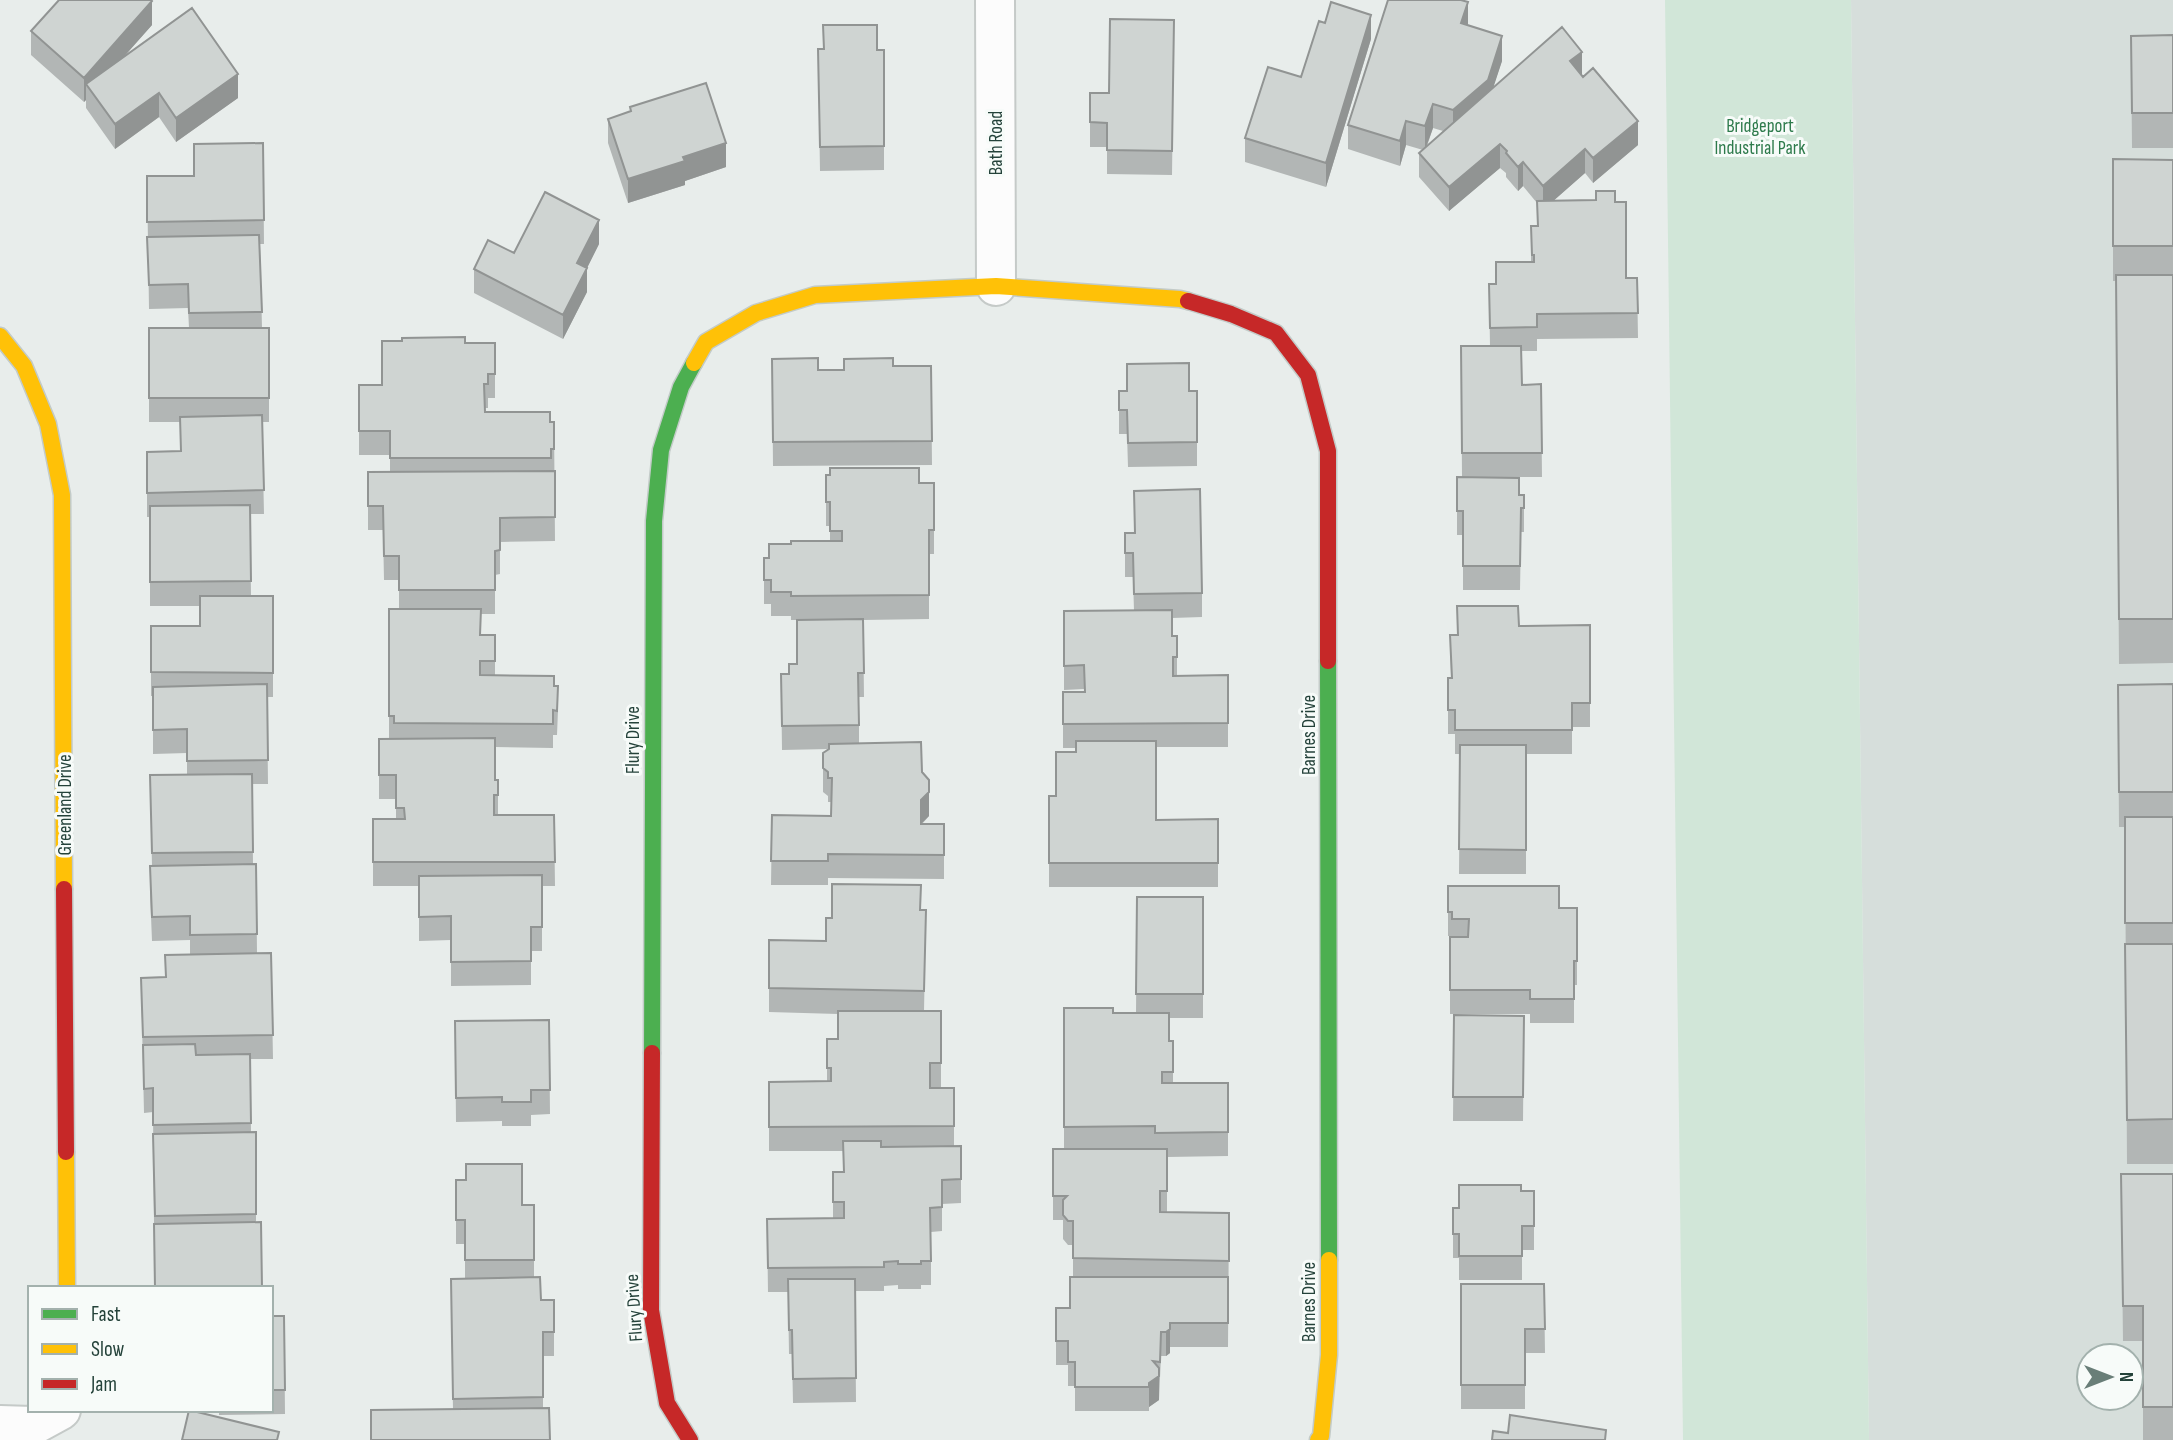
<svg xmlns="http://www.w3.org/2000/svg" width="2173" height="1440" viewBox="0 0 2173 1440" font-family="'Sofia Sans Condensed',sans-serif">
	<rect width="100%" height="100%" fill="#e8edeb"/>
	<path fill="#d6dedb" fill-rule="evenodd" d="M1851,0H2173V1440H1869ZM2089,1356H2131V1398H2089Z"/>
	<path fill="#d1e6d8" d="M1665,0H1851L1869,1440H1683Z"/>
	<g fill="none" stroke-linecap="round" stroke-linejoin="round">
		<g stroke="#c5cac8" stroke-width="42">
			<path id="street" d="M995,0L996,286
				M0,1425L32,1426L61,1410"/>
		</g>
		<g stroke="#c3cbc8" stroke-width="19">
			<path id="fast" d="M1328,661L1329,1260
				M652,1053L654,521L661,450L681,387L694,363"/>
		</g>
		<g stroke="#c3cbc8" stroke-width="19">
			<path id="slow" d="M0,336L24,366L48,424L62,495L64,889
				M694,363L706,342L756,313L815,295L996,286L1180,299L1188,301
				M66,1152L67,1288
				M1318,1440L1321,1436L1329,1355V1260"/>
		</g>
		<g stroke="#c3cbc8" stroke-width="19">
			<path id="jam" d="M1188,301L1231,314L1276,333L1308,375L1328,451V661
				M64,889L66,1152
				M652,1053L651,1310L667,1403L690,1440"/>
		</g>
		<use href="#street" stroke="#fcfcfc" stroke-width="38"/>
		<use href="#fast" stroke="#4caf50" stroke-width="16"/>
		<use href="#slow" stroke="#ffc107" stroke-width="16"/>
		<use href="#jam" stroke="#c62828" stroke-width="16"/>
	</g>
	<path fill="#b2b6b5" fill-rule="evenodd" d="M1174,20L1172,175L1107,174V147H1090V93H1109Z
		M152,25L124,56L238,98L176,142L159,117L115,149L86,108V100L84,102L31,55V31Z
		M823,25L877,50H884V170L820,171L818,49H823Z
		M1468,26L1502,61L1493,87L1582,76L1638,145L1593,183L1585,173L1553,201L1615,202L1626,278H1637L1638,338L1537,339V351H1521L1522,385L1541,384L1542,477H1478L1519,495H1524V532H1521L1520,590H1463V535H1457V477H1462L1461,346H1490L1489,284H1496L1531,262V226H1537V203L1523,186L1518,191L1506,177V173L1500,168L1449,211L1419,177V153L1423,150L1406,145L1400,166L1348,149V125ZM1433,128L1443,131L1427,146Z
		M2173,35V148H2132L2131,36Z
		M1371,39L1326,187L1245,162V138L1301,77Z
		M630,107L726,167L685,181V185L628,203L608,143V119L630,112Z
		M263,143L264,244H260L262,328H269V422H262L264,514H250L251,596H273V697H267L268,784H252L253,864H256L257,953H271L273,1059H250L251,1132H256V1222L154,1224L153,1112L144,1113L141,978L165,977V955L190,954V940L152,941L150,891V866H152L150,775H187V753L153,754V696H151V626H200V606H150V517H147V452L180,451V422H149V328H189L188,308L149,309L147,176H194Z
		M2113,159L2173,160V663L2119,664L2116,281H2113Z
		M599,244L587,268V292L563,339L474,293V269L514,253Z
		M465,343H495V398H488V408H485V412L554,422L555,541L500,542V574L495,575V614H481V635H495V675L554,686L558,710L557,735H553V748L495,747V780H498V815H554L555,886H542V951H531V985L451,986V940L419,941V886H373V819H396V799H379V739H389V609H399V580H384L383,530H368V472H390V455H359V385H382Z
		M772,359L818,370H844L893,366H931L932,465L773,466Z
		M1119,391H1197V466L1128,467L1127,434H1119Z
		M826,475L919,483H934V554H929V619L863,620L864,697H859V743L922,772L929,816L922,824H944V879L828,878V885H771L772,815L831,816V802H828V796L823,792V753L829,749L782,750L781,674H789L797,664L819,620H791V616H771V604H764V558H769L791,544L830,541V526H826Z
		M1125,533L1202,593V617L1172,618V636H1177V676L1228,675V747H1156V820L1218,819V887H1049V796H1056L1076,752V748H1063V692H1085L1084,689L1064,690V611H1134L1133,577H1125Z
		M1457,606L1519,626L1590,625V727H1572V754H1526V874H1459L1460,754H1455V734H1448V678H1451L1450,635H1457Z
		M2173,684V1164H2127L2125,827H2119L2118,685Z
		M1448,886L1559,908H1577V985H1574V1023H1530V1014H1450V937L1452,936H1448Z
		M1137,897H1203V1018H1169V1041H1173V1083H1228V1156L1167,1157V1213H1229L1228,1347H1170V1353L1166,1356H1161L1159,1400L1149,1407V1411H1075V1386H1068V1365H1056V1308H1070L1073,1277V1245H1068L1063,1239V1220H1053V1149H1064V1008L1113,1013H1136Z
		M921,910H926L924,1011H941V1087L930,1088H954V1146H961V1203L942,1204V1231L931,1232V1285H921V1289H898V1285L884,1286V1291H855L856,1402L793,1403L792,1354H789L788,1292H768L767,1219L833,1218V1172H843V1151H769V1082L827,1081V1039H838V1014L769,1012V940L826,941Z
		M1454,1015L1524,1016L1523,1121H1453Z
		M549,1020L550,1114L531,1115V1126H502V1121L456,1122L455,1021Z
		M2121,1174H2173V1440H2143V1341H2123Z
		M456,1180L522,1205H534V1277L541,1300L554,1332V1356H543V1408L453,1409L451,1303L465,1278V1244H456Z
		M1521,1191H1534V1250H1522V1280H1459V1258H1453V1208H1459Z
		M1461,1284H1544L1545,1353H1525V1409H1461Z
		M271,1316H284L285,1414L219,1415V1410H271Z"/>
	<path fill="#919493" d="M152,1V25L92,93L86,84V100L84,102V78Z
		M1468,2V26L1461,23Z
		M1371,15V39L1326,187V163Z
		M1502,36V61L1488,104L1453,134V110Z
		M1582,52V76L1570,61Z
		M238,74V98L176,142V118Z
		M159,93V117L115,149V124Z
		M1433,104V128L1425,150V126Z
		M1406,121V145L1400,166V141Z
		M1638,121V145L1593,183V158Z
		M726,143V167L685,181V185L628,203V179L683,157Z
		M1500,144V168L1449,211V187Z
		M1585,149V173L1543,210V186Z
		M1523,162V186L1518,191V167Z
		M599,220V244L587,268V292L563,339V315L577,263Z
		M929,792V816L921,824V800Z
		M1170,1329V1353L1166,1356V1332Z
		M1159,1376V1400L1149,1407V1383Z"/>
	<path fill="#cfd4d2" stroke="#919493" stroke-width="2" d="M59,0H151L152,1L84,78L31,31Z
		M1388,0H1461L1468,2L1461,23L1502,36L1488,80L1453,110L1433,104L1425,126L1406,121L1400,141L1348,125Z
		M1331,2L1371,15L1326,163L1245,138L1268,67L1301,77L1319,21L1325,23Z
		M192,8L238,74L176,118L159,93L115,124L86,84Z
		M1110,19L1174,20L1172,151L1107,150V123L1090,122V93H1109Z
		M823,25H877V50H884V146L820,147L818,49H824Z
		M1562,27L1582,52L1570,61L1583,77L1593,68L1638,121L1593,158L1585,149L1543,186L1523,162L1518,167L1506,153L1507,151L1500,144L1449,187L1419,153Z
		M2173,35V113H2132L2131,36Z
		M706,83L726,143L683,157L685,161L628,179L608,119L631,111L630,107Z
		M263,143L264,220L147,222V176H194V144Z
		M2113,159L2173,160V246H2113Z
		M1596,191H1615V202H1626V278H1637L1638,313L1537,314V327L1490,328L1489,284H1496V262H1534V255H1532L1531,226H1538L1537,201L1596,200Z
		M545,192L599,220L577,263L587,268L563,315L474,269L488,240L514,253Z
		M259,235L262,312L189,313L188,284L149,285L147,237Z
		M2116,275H2173V619H2119Z
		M149,328H269V398H149Z
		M465,337V343H495V374H488V384H484L485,412H550V422H554V449H551V458H390V431H359V385H382V341H402V338Z
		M1461,346H1521L1522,385L1541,384L1542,453H1462Z
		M818,358V370H844V359L893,358V366H931L932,441L773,442L772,359Z
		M1189,363V391H1197V442L1128,443L1127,410H1119V391H1127V364Z
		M262,415L264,490L147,493V452L181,451L180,417Z
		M830,468H919V483H934V530H929V595L791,596V592H771V580H764V558H769V544H791V541H842V531H830V502H826V475H830Z
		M555,471V517L500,518V550L495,551V590H399V556H384L383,506H368V472Z
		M1457,477L1519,478V495H1524V508H1521L1520,566H1463V511H1457Z
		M1200,489L1202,593L1134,594L1133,553H1125V533H1135L1134,491Z
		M250,505L251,581L150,582V506Z
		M200,596H273V673L151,672V626H200Z
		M1457,606H1518L1519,626L1590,625V703H1572V730H1455V710H1448V678H1452L1450,635H1458Z
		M389,609H481L480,635H495V661H480V675L554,676V686H558L557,711L553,710V724L394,723V716H389Z
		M1172,610V636H1177V657H1173V676L1228,675V723L1063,724V692H1085L1084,665L1064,666V611Z
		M863,619L864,673H858L859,725L782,726L781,674H789V664H797V620Z
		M267,684L268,760L187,761V729L153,730V687Z
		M2173,684V792H2119L2118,685Z
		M495,738V780H498V795H494V815H554L555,862H373V819H405L404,808H396V775H379V739Z
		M1076,741H1156V820L1218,819V863H1049V796H1056V752H1076Z
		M921,742L922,772L929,780V792L921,800V824H944V855L828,854V861H771L772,815L831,816L832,778H828V772L823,768V753L829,749V744Z
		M1460,745H1526V850L1459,849Z
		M252,774L253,852L152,853L150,775Z
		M2125,817H2173V923H2125Z
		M256,864L257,934L190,935V916L152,917L150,866Z
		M542,875V927H531V961L451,962V916L419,917V876Z
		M832,884L921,885L920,910H926L924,991L769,988V940L826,941V918H832Z
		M1448,886H1559V908H1577V961H1574V999H1530V990H1450V937H1468L1469,919H1452V912H1448Z
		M1137,897H1203V994H1136Z
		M2125,944H2173V1119L2127,1120Z
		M271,953L273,1035L143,1037L141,978L166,977L165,955Z
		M1064,1008H1113V1013H1169V1041H1173V1072H1162V1083H1228V1132L1155,1133V1126L1064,1127Z
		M838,1011H941V1063H930V1088H954V1126L769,1127V1082L831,1081V1068H827V1039H838Z
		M1454,1015L1524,1016L1523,1097H1453Z
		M549,1020L550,1090H531V1102H502V1097L456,1098L455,1021Z
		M195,1044L196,1055L250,1054L251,1123L153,1125V1088L144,1089L143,1045Z
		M256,1132V1214L155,1216L153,1134Z
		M843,1141H881V1147L961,1146V1179L942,1180V1207L930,1208L931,1261H921V1264H898V1261L884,1262V1267L768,1268L767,1219L844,1218V1202H833V1172H844Z
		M1053,1149H1167V1191H1160V1212L1229,1213V1261L1073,1258V1221H1068L1063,1215V1200L1067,1196H1053Z
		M466,1164H522V1205H534V1260H465V1220H456V1180H466Z
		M2121,1174H2173V1407H2143V1306H2123Z
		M1459,1185H1521V1191H1534V1226H1522V1256H1459V1234H1453V1208H1459Z
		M261,1222L262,1288H155L154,1224Z
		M540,1277L541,1300H554V1332H543V1397L453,1399L451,1279Z
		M1070,1277H1228V1323H1170V1329L1166,1332H1161L1160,1362L1153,1361L1159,1368V1376L1149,1383V1387H1075V1362H1068V1341H1056V1308H1070Z
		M788,1279H855L856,1378L793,1379L792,1330H789Z
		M1461,1284H1544L1545,1329H1525V1385H1461Z
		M271,1316H284L285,1390H271Z
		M549,1408L550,1440H371V1410Z
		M189,1410L279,1432L277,1440H182Z
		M1510,1415L1606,1430L1605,1440H1492L1493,1431L1508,1433Z"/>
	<g text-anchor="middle" stroke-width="6" stroke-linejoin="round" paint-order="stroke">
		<g font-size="19" fill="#2d7a4b" stroke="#f7fbf9">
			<text x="1760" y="132">Bridgeport<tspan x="1760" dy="22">Industrial Park</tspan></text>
		</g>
		<g font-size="19" fill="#24423a" stroke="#f7fbf9">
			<text transform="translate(995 143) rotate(-90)" y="7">Bath Road</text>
			<text transform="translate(1308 735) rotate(-90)" y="7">Barnes Drive</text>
			<text transform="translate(632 740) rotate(-90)" y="7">Flury Drive</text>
			<text transform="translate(64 805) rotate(-90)" y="7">Greenland Drive</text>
			<text transform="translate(1308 1302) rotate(-90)" y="7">Barnes Drive</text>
			<text transform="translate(633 1308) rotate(-94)" y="7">Flury Drive</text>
		</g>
	</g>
	<rect x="28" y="1286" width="245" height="126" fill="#f7fbf9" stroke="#a3b1ad" stroke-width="2"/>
	<rect x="42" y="1309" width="35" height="10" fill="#4caf50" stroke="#a3b1ad" stroke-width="2"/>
	<text x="91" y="1321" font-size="21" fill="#24423a">Fast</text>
	<rect x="42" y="1344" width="35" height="10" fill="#ffc107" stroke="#a3b1ad" stroke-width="2"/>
	<text x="91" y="1356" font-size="21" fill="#24423a">Slow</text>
	<rect x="42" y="1379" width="35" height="10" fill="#c62828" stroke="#a3b1ad" stroke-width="2"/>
	<text x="91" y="1391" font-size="21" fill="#24423a">Jam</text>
	<g transform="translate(2110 1377) rotate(90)"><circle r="33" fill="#f7fbf9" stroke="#a3b1ad" stroke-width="2"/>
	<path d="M0-5L12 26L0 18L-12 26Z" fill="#697e78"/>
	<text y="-10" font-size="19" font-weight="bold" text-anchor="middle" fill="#24423a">N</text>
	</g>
</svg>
